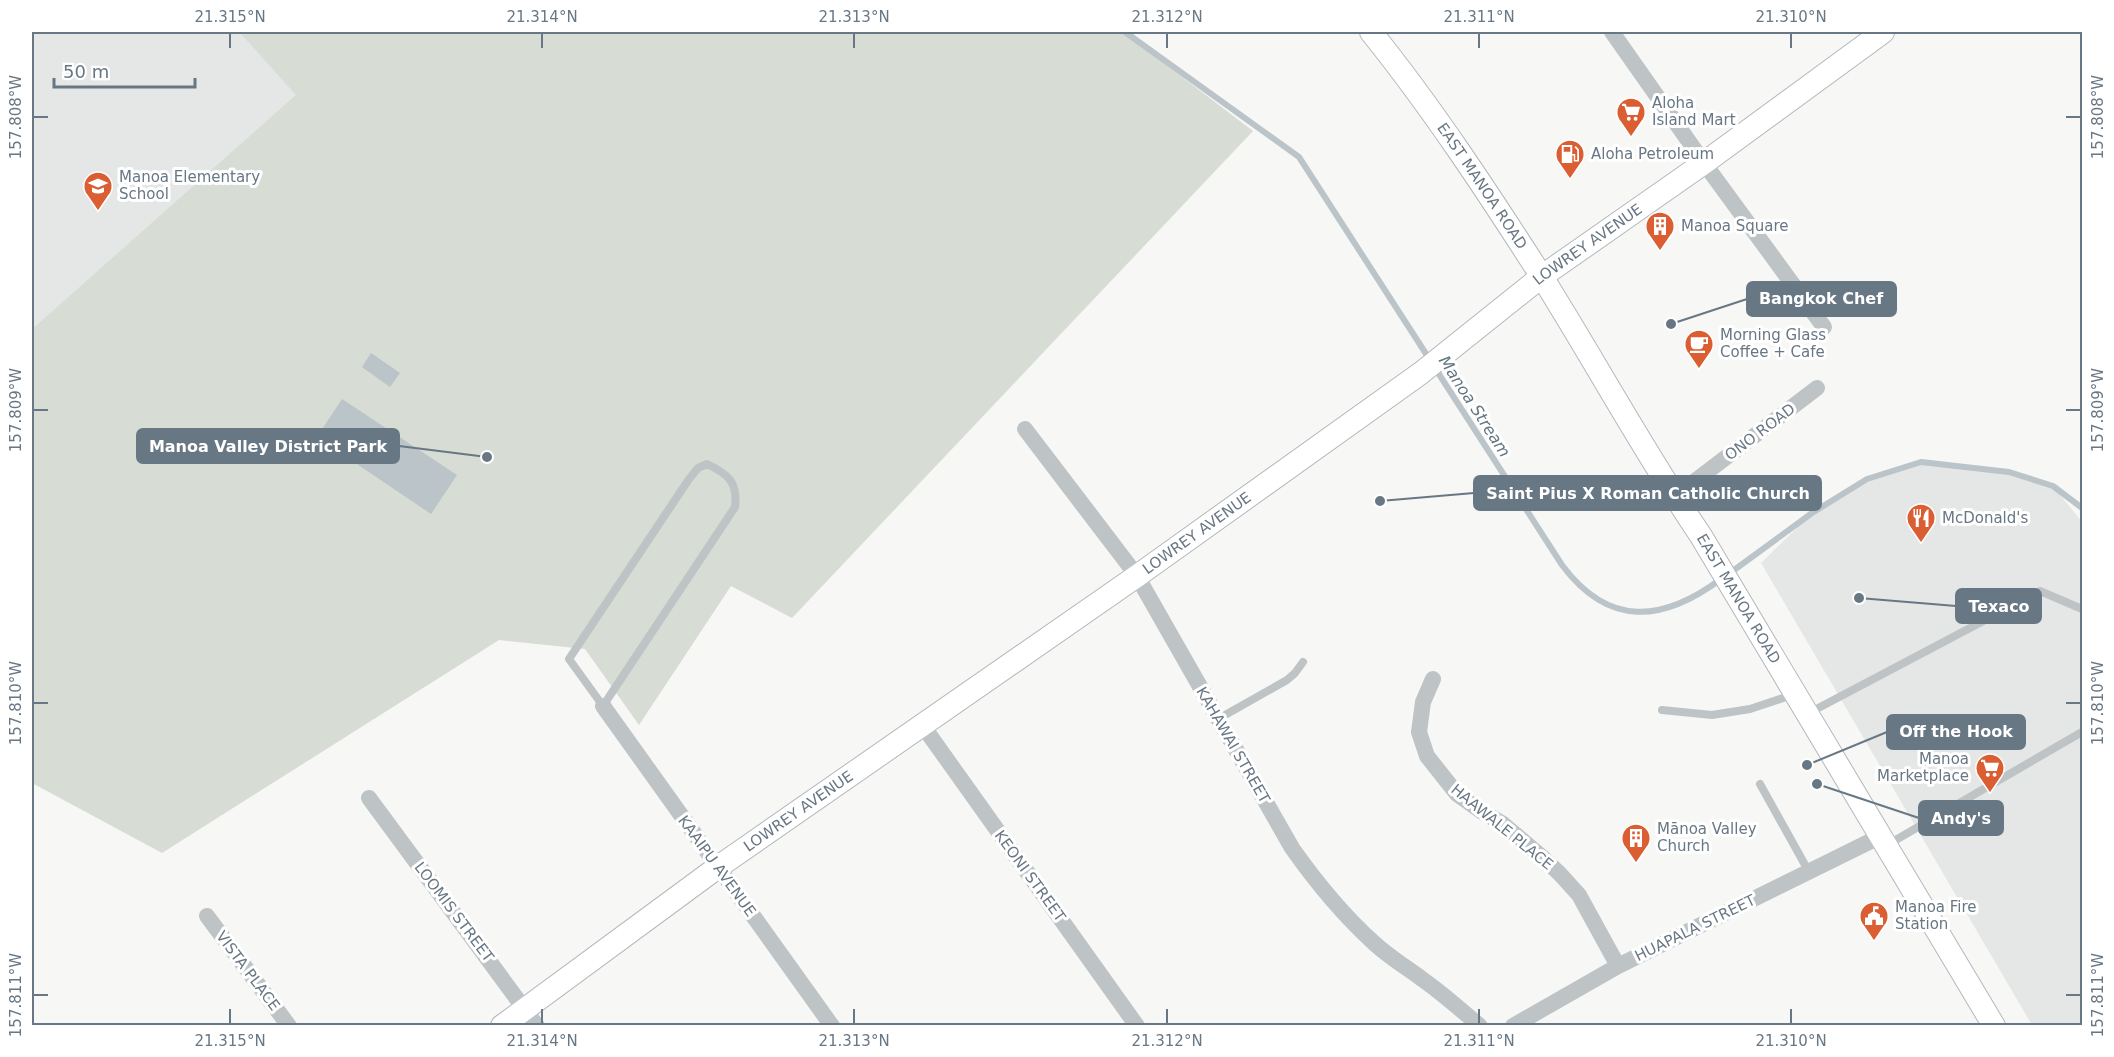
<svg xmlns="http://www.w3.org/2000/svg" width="2114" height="1057" viewBox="0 0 2114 1057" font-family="'DejaVu Sans',sans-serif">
	<rect width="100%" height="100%" fill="#f7f7f5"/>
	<path fill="#e5e6e6" d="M32,32H239L297,95L32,329Z
		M1921,462L2009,472L2053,486L2082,522V1025H2032L1761,563L1812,513L1867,479Z"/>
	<path fill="#d7dcd4" d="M239,32H1123L1253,131L792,618L731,586L639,725L585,649L499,640L162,853L32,783V329L296,95Z"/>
	<path fill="#bac4c9" d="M371,353L400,373L390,387L362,367Z
		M342,399L457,475L431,514L317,437Z"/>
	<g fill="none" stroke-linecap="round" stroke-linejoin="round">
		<path stroke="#bac4c9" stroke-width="6" d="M1125,32L1299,157L1430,360
			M1435,368L1562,565C1609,628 1663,622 1721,579
			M1730,573L1812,513L1867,479L1921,462L2009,472L2053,486L2082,508"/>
		<g stroke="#b3b8bd" stroke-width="24">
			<g id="secondary">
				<path id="s1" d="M1371,32C1433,109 1488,193 1542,277C1596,363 1644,452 1701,536L1994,1026"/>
				<path id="s2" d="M502,1026L718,867L1137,576L1421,373L1541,277L1704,163L1883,32"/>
			</g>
		</g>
		<path stroke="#bec3c6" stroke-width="8" d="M707,464C728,474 738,482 735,507L603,706L569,659L689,479L698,468Z
			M1662,710L1712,715L1750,709L1795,694
			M1807,714L2040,591L2082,609
			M1218,719L1287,680L1295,673L1303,662
			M1760,784L1809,872
			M1887,845L2082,732"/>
		<path stroke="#bec3c6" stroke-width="16" d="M1612,32L1704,163L1824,327
			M1025,429L1137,576L1292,848C1316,882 1342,914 1374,943C1389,957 1406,967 1422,979C1442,993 1461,1010 1480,1026
			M1674,497L1817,388
			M1433,679L1423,702L1419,732L1427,756L1457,794L1481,811L1503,824L1542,857L1560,874L1579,895L1618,966
			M603,706L832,1026
			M923,726L1137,1026
			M369,798L537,1026
			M207,916L289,1026
			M1513,1026L1618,966L1881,836"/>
		<use href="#secondary" stroke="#fff" stroke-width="22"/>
	</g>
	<path fill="none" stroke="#687784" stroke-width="2" d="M230,33V48M542,33V48M854,33V48M1167,33V48M1479,33V48M1791,33V48M33,117H48M2066,117H2081M33,410H48M2066,410H2081M33,703H48M2066,703H2081M33,995H48M2066,995H2081M230,1009V1024M542,1009V1024M854,1009V1024M1167,1009V1024M1479,1009V1024M1791,1009V1024"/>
	<defs>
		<g id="supermarket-pin" transform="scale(1.5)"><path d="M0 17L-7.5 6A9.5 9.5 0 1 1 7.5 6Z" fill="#db5d32" stroke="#fff"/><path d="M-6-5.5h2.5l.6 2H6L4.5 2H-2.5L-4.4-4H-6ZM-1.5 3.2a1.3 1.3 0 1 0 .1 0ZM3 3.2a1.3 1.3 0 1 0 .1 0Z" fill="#fff"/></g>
		<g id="fuel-pin" transform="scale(1.5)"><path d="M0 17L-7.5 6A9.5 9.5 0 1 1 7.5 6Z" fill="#db5d32" stroke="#fff"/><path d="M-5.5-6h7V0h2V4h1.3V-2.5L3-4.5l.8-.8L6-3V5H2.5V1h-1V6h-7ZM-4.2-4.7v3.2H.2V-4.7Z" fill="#fff"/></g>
		<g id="school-pin" transform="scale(1.5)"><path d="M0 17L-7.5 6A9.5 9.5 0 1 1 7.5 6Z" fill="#db5d32" stroke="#fff"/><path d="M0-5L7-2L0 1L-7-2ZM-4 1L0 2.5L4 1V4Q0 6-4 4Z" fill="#fff"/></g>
		<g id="building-pin" transform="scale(1.5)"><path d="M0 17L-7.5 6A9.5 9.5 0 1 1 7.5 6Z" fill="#db5d32" stroke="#fff"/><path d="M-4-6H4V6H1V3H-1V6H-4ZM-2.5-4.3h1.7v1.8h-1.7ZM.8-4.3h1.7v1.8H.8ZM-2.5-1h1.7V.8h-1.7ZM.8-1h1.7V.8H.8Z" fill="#fff"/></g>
		<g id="cafe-pin" transform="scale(1.5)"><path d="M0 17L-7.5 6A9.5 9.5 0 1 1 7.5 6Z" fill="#db5d32" stroke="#fff"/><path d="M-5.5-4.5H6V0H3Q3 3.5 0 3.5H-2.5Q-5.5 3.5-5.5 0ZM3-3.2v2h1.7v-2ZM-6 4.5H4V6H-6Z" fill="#fff"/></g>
		<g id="restaurant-pin" transform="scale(1.5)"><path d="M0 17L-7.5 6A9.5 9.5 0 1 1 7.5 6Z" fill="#db5d32" stroke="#fff"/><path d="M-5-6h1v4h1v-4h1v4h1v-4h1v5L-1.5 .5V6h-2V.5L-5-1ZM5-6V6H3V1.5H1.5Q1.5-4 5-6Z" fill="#fff"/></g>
		<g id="civic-pin" transform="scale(1.5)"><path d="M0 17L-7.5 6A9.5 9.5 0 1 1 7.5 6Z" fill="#db5d32" stroke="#fff"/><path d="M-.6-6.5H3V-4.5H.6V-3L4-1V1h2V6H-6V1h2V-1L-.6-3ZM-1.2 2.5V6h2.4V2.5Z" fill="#fff"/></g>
	</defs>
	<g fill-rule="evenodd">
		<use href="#supermarket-pin" x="1631" y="112"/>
		<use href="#fuel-pin" x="1570" y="154"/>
		<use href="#school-pin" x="98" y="186"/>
		<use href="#building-pin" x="1660" y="226"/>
		<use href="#cafe-pin" x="1699" y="344"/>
		<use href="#restaurant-pin" x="1921" y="518"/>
		<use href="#supermarket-pin" x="1990" y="768"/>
		<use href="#building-pin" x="1636" y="838"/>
		<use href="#civic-pin" x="1874" y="916"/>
	</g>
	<g text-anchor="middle" stroke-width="6" stroke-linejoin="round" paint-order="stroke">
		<g font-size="15" fill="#687784" stroke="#fff" text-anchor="start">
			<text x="1652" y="108">Aloha<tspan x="1652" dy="17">Island Mart</tspan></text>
			<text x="1591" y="159">Aloha Petroleum</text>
			<text x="119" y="182">Manoa Elementary<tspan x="119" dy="17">School</tspan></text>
			<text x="1681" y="231">Manoa Square</text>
			<text x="1720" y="340">Morning Glass<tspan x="1720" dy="17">Coffee + Cafe</tspan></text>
			<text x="1942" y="523">McDonald's</text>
			<text x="1969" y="764" text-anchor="end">Manoa<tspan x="1969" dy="17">Marketplace</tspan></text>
			<text x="1657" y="834">Mānoa Valley<tspan x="1657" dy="17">Church</tspan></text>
			<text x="1895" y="912">Manoa Fire<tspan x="1895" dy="17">Station</tspan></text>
		</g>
		<g font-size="15" fill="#687784" stroke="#fff">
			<text dy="5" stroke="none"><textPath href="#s1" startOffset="190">EAST MANOA ROAD</textPath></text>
			<text dy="5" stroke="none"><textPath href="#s2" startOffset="1338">LOWREY AVENUE</textPath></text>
			<text transform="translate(1760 432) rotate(-37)" y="5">ONO ROAD</text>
			<text dy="5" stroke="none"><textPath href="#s2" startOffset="852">LOWREY AVENUE</textPath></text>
			<text dy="5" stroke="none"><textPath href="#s1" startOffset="676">EAST MANOA ROAD</textPath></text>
			<text transform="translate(1233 745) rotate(60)" y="5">KAHAWAI STREET</text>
			<text dy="5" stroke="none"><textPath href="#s2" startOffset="366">LOWREY AVENUE</textPath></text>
			<text transform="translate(1502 827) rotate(39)" y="5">HAAWALE PLACE</text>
			<text transform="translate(717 866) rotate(54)" y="5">KAAIPU AVENUE</text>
			<text transform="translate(1030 876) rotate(54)" y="5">KEONI STREET</text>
			<text transform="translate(454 912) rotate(53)" y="5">LOOMIS STREET</text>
			<text transform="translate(1695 928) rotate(-26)" y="5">HUAPALA STREET</text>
			<text transform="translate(248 971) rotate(53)" y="5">VISTA PLACE</text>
		</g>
		<g font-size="16" font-style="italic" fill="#637780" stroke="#fff">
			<text transform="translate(1475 406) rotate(57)" y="6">Manoa Stream</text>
		</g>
	</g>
	<path fill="none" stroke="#687784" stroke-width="2" d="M1671 324L1747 299M487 457L399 446M1380 501L1474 493M1859 598L1956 606M1807 765L1887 732M1817 784L1919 818"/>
	<g fill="#687784" stroke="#fff" stroke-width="2">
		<circle cx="1671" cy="324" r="6"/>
		<circle cx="487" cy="457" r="6"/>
		<circle cx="1380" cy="501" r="6"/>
		<circle cx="1859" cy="598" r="6"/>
		<circle cx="1807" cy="765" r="6"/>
		<circle cx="1817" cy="784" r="6"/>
	</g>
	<g fill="#687784" stroke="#687784" stroke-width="2">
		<rect x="1747" y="282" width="149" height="34" rx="6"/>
		<rect x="137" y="429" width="262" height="34" rx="6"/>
		<rect x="1474" y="476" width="347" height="34" rx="6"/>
		<rect x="1956" y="589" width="85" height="34" rx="6"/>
		<rect x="1887" y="715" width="138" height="34" rx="6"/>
		<rect x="1919" y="801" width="84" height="34" rx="6"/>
	</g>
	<g font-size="16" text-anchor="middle" font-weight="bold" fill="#fff">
		<text x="1821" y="304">Bangkok Chef</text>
		<text x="268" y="452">Manoa Valley District Park</text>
		<text x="1648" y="499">Saint Pius X Roman Catholic Church</text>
		<text x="1999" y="612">Texaco</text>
		<text x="1956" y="737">Off the Hook</text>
		<text x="1961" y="824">Andy's</text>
	</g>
	<rect width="2114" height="1057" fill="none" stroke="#ffffff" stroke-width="66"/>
	<path d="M54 78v9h141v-9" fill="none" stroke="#687784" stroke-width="3"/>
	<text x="63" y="78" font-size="18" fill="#687784" stroke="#ffffff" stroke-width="4.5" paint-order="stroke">50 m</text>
	<rect x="33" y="33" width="2048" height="991" fill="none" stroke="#687784" stroke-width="2"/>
	<g font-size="15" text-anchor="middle" fill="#687784">
		<text x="230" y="22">21.315°N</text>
		<text x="542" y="22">21.314°N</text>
		<text x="854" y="22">21.313°N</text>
		<text x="1167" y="22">21.312°N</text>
		<text x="1479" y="22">21.311°N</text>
		<text x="1791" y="22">21.310°N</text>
		<text transform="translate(2098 117) rotate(-90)" y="5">157.808°W</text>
		<text transform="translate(16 117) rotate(-90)" y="5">157.808°W</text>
		<text transform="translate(2098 410) rotate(-90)" y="5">157.809°W</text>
		<text transform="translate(16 410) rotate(-90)" y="5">157.809°W</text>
		<text transform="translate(2098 703) rotate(-90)" y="5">157.810°W</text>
		<text transform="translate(16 703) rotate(-90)" y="5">157.810°W</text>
		<text transform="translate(2098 995) rotate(-90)" y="5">157.811°W</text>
		<text transform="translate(16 995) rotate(-90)" y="5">157.811°W</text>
		<text x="230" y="1046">21.315°N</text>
		<text x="542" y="1046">21.314°N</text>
		<text x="854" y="1046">21.313°N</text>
		<text x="1167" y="1046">21.312°N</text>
		<text x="1479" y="1046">21.311°N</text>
		<text x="1791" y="1046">21.310°N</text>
	</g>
</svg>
